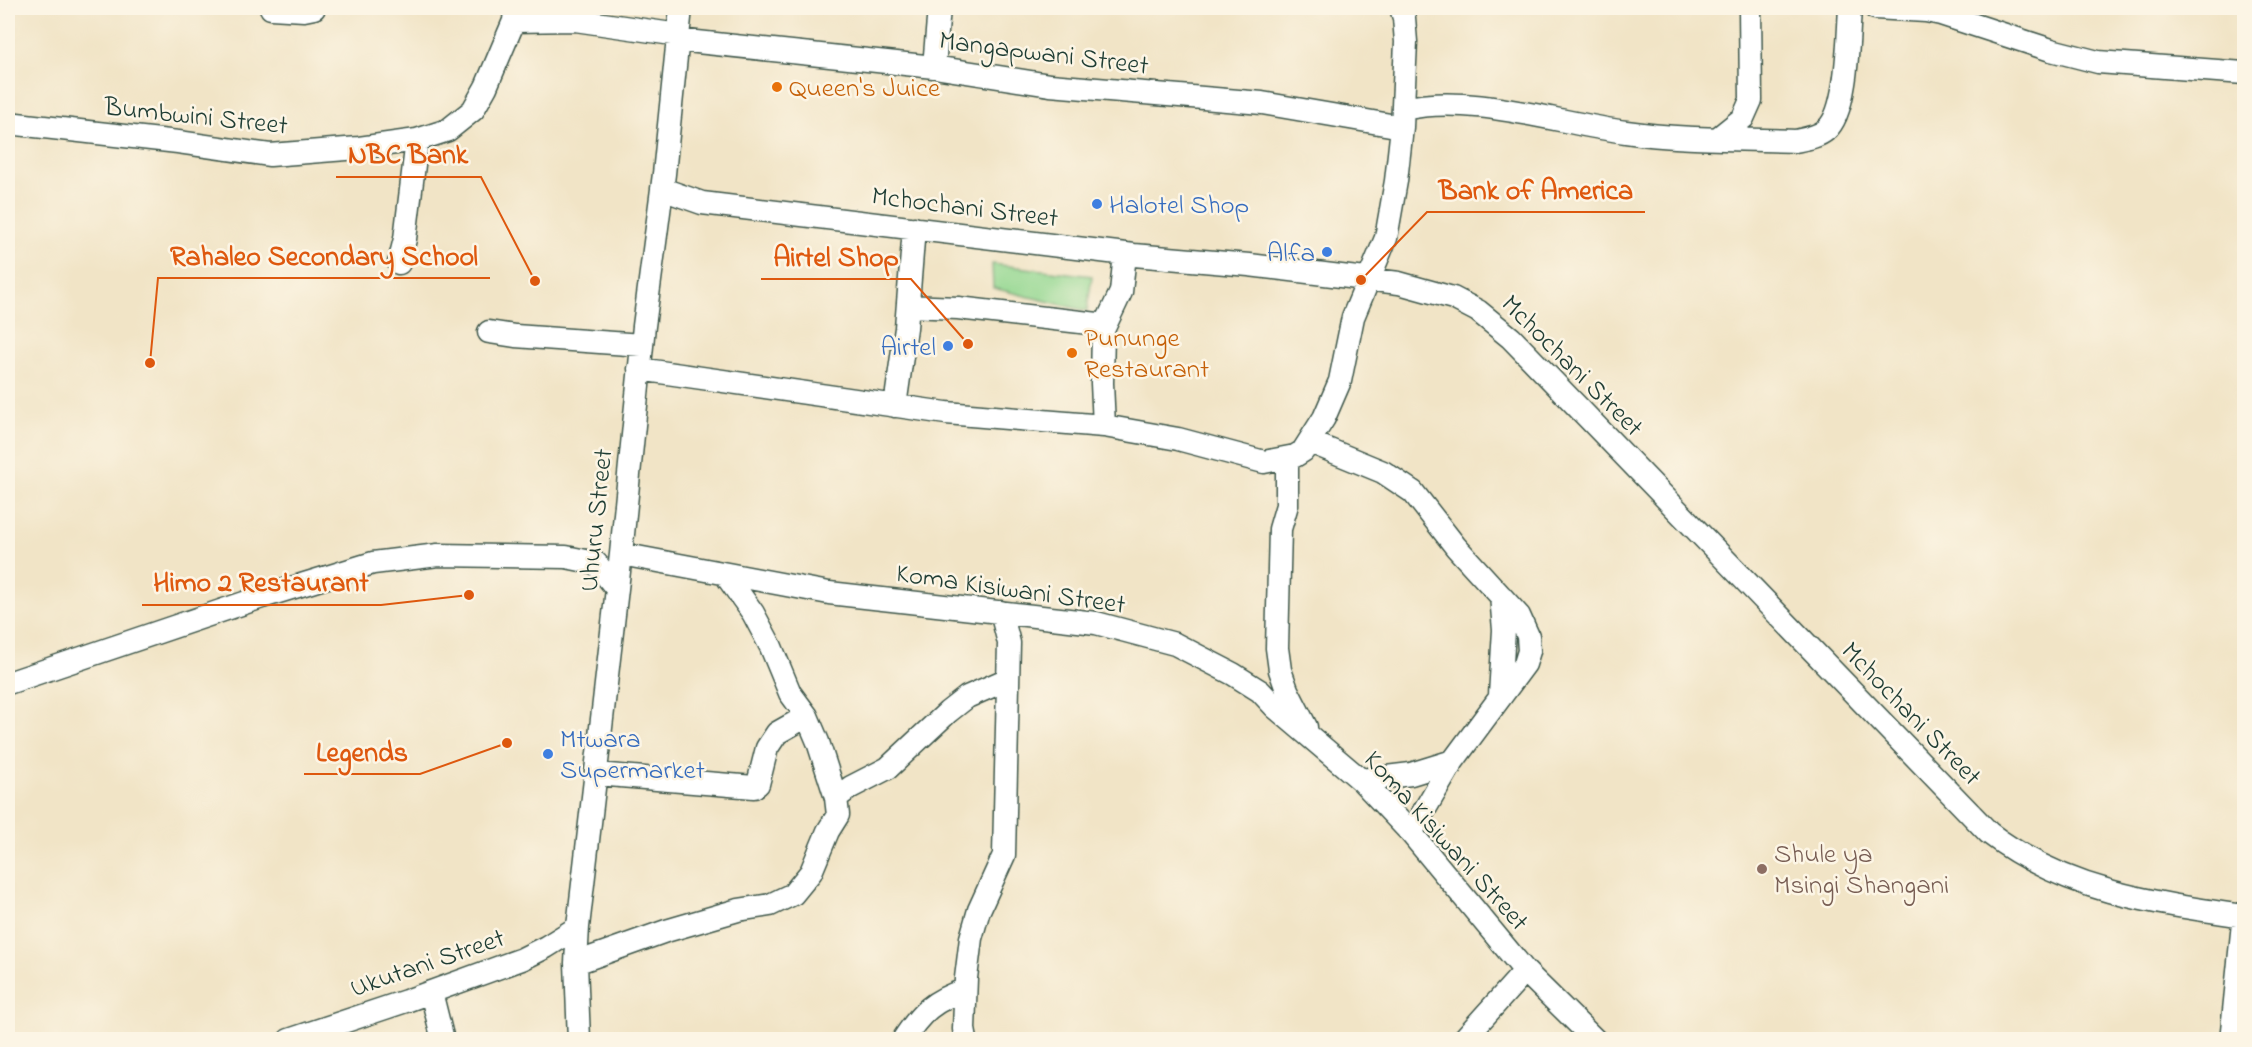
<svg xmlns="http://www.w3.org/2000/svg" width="2252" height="1047" viewBox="0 0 2252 1047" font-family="'Indie Flower',sans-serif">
	<rect width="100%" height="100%" fill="#fcf5e5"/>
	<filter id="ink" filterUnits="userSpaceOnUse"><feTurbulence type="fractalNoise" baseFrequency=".0167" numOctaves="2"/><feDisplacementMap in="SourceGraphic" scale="12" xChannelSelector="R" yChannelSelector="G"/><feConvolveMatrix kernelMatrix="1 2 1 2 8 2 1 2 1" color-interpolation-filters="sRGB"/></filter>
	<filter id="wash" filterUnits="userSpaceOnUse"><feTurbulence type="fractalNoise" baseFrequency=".008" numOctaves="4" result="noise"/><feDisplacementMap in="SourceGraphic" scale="24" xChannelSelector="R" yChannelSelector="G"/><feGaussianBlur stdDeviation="1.35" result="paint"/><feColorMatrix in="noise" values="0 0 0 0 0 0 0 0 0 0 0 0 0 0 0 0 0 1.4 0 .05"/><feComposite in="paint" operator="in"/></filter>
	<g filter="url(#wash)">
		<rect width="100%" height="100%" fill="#f1e4c6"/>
		<path fill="#93d790" stroke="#598a62" stroke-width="1.5" d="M992,264L1092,276L1087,311L993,288Z"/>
	</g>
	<g filter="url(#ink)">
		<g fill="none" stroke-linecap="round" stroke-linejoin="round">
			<g stroke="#3e564a" stroke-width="25">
				<path id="minor" d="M271,8L304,10L314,8
					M1875,8L1926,11L1941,14L2051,50L2098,62L2244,73
					M514,21L575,20L679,35
					M678,40L934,67L1050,85L1262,103L1402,127
					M934,67L939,8
					M1403,109C1471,93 1557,123 1626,132C1681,140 1739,139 1795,141C1805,139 1818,137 1826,130C1848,112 1848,36 1850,8
					M8,123L178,142L270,155L359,148L417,140L448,130L473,110L486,87L514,21L515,8
					M1718,138L1743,118L1751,100L1750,8
					M662,189L702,203L1134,255L1249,265L1399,283L1453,298L1478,311L1511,338L1989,833C2065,891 2152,903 2244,916
					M399,263L405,239L417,140
					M908,306L958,308L1098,324L1103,330
					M489,332L515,336L642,345
					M639,369L946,413L1104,426L1178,439L1264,462L1295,456L1303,451L1324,418L1340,381L1353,317L1386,238L1396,181L1402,127L1406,42L1404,18L1401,8
					M895,406L906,328L914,228
					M1104,426L1102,383L1103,330L1121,292L1125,254
					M1310,442L1383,472L1413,492L1456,547L1519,616L1528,636L1529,651L1525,664L1453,761L1411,833
					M1287,459V505L1280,529L1277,648L1280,670L1287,690L1306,727
					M621,554L829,593L1096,623L1175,644L1233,674L1260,691L1275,707L1361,780L1411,833L1525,971L1595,1040
					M725,574L753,613L771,647L790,693L807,716L818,742L836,798
					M8,683L262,597L373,563L438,555L566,557L596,563L617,589
					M1500,695L1504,630L1501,596
					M596,774L754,787L758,784L767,748L777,733L807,716
					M1361,780L1411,774L1453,761
					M576,963L666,931L738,910L770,905L793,894L811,872L828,831L838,815L836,798L851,787L888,768L948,712L967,697L1008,679
					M431,992L443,1040
					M289,1040L406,1001L522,959L546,947L578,927
					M579,1040L576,963L578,927L621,554L644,326L664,174L681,8
					M903,1040C921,1012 934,1000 965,990
					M966,1040L964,1029L966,978L971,938L979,910L1004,855L1009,643L1001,612
					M1463,1040L1525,971
					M2231,1040L2244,913"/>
			</g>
			<use href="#minor" stroke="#fff" stroke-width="22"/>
		</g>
	</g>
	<g fill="#e8710a" stroke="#fcf5e5" stroke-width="2">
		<circle cx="777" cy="87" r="6"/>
		<circle cx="1072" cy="353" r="6"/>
	</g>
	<g fill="#3f7fe0" stroke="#fcf5e5" stroke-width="2">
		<circle cx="1097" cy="204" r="6"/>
		<circle cx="1327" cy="252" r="6"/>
		<circle cx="948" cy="346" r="6"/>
		<circle cx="548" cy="754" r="6"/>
	</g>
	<circle fill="#8d6e63" stroke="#fcf5e5" stroke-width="2" cx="1762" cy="869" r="6"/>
	<g text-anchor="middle" stroke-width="5" stroke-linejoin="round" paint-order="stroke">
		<g font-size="27" fill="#1f3d34" stroke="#fcf5e5">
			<text transform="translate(1044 52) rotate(7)" y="9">Mangapwani Street</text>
			<text transform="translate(196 115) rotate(6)" y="9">Bumbwini Street</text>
			<text transform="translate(965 206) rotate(7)" y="9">Mchochani Street</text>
			<text transform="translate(1573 365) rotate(45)" y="9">Mchochani Street</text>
			<text transform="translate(595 520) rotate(-84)" y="9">Uhuru Street</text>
			<text transform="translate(1011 588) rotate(8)" y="9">Koma Kisiwani Street</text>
			<text transform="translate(1912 713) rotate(46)" y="9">Mchochani Street</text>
			<text transform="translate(1447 840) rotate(48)" y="9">Koma Kisiwani Street</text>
			<text transform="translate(427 962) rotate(-19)" y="9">Ukutani Street</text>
		</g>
		<g font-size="27" fill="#c56008" stroke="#fcf5e5" text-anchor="start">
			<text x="789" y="96">Queen's Juice</text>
			<text x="1084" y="346">Pununge<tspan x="1084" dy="31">Restaurant</tspan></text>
		</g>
		<g font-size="27" fill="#366cbe" stroke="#fcf5e5" text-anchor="start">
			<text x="1109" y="213">Halotel Shop</text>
			<text x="1315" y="261" text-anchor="end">Alfa</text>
			<text x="936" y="355" text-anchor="end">Airtel</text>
			<text x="560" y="747">Mtwara<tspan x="560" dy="31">Supermarket</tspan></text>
		</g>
		<g font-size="27" fill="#785e54" stroke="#fcf5e5" text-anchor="start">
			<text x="1774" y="862">Shule ya<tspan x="1774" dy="31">Msingi Shangani</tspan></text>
		</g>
	</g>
	<path fill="none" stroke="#de580e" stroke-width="2" d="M535 281L481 177H336M1361 280L1427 212H1645M150 363L158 278H490M968 344L911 279H761M469 595L381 605H142M507 743L420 774H304"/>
	<g fill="#de580e" stroke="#fcf5e5" stroke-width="2">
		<circle cx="535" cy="281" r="6"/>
		<circle cx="1361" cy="280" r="6"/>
		<circle cx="150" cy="363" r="6"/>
		<circle cx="968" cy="344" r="6"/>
		<circle cx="469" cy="595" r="6"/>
		<circle cx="507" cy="743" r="6"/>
	</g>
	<g font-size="28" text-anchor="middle" font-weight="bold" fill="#de580e" stroke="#fcf5e5" stroke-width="5" stroke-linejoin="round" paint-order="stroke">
		<text x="408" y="163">NBC Bank</text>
		<text x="1536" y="199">Bank of America</text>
		<text x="324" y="265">Rahaleo Secondary School</text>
		<text x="836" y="266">Airtel Shop</text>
		<text x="261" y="591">Himo 2 Restaurant</text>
		<text x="362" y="761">Legends</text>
	</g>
	<rect width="2252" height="1047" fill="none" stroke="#fcf5e5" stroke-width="30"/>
</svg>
